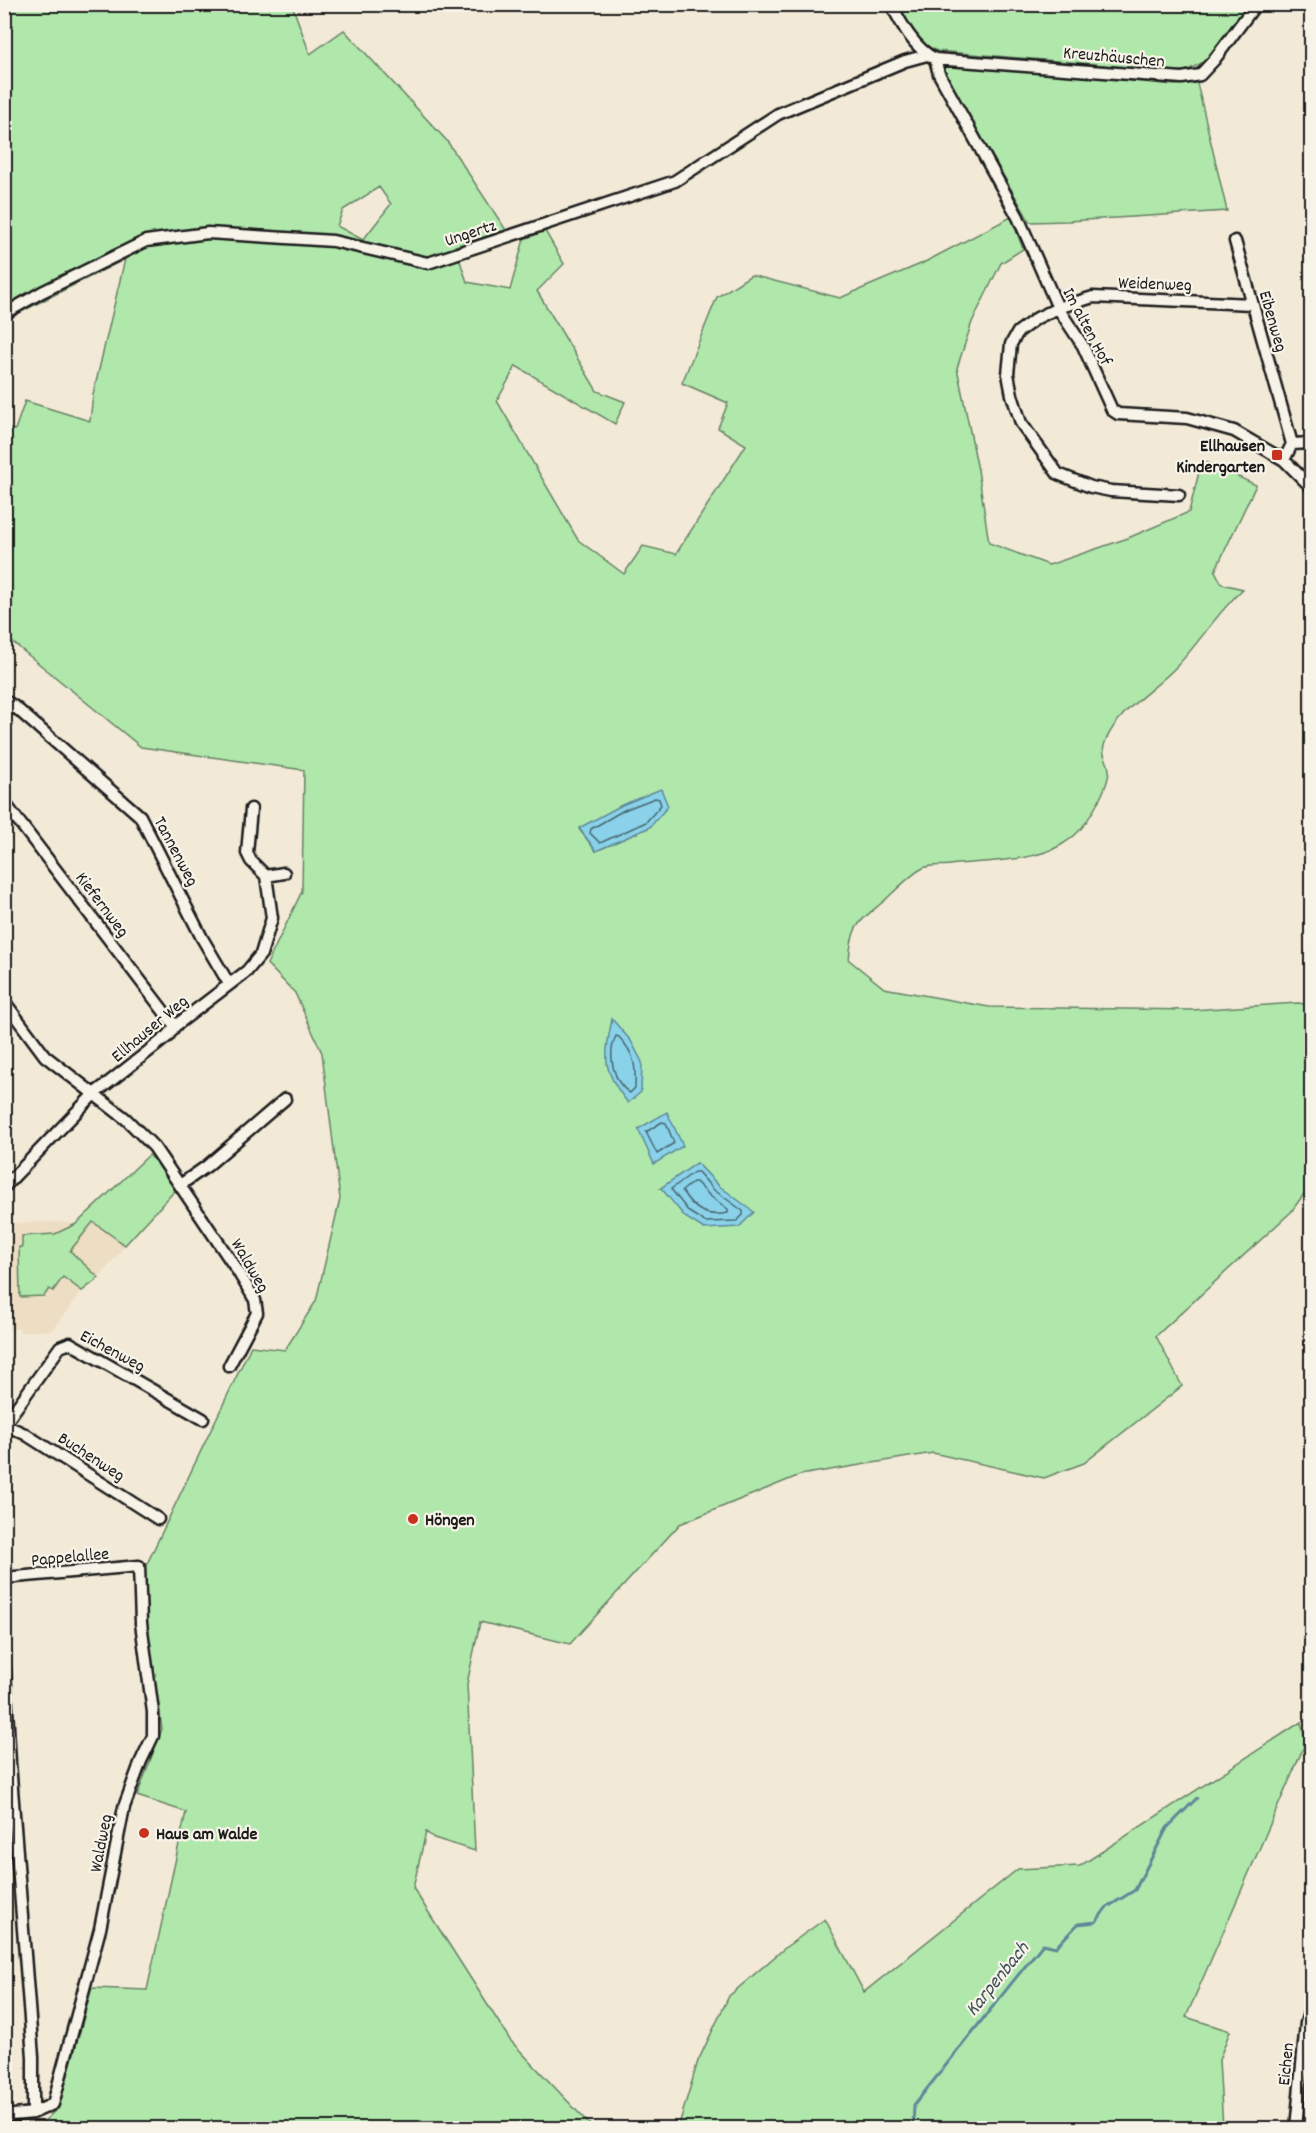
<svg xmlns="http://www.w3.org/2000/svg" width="1316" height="2133" viewBox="0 0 1316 2133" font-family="Dekko,sans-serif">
	<rect width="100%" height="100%" fill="#f2e9d7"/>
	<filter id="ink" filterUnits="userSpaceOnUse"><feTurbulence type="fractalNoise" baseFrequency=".0167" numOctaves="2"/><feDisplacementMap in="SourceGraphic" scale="12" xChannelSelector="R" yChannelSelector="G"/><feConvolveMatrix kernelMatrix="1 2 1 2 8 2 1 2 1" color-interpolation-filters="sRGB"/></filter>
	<g filter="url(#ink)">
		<path fill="#edddc2" d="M149,1155L179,1189L125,1245L99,1278L82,1291L52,1330L20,1332L19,1328L5,1330V1223L56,1222L76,1224Z"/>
		<path fill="#b0e8ac" stroke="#668264" stroke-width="1.5" fill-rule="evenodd" d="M5,5H292L310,54L344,30L447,141L506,230L455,246L467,282L510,290L524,239L545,231L564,264L537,291L597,391L625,402L615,424L516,366L497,401L578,540L624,574L643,546L676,554L746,445L718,428L728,403L682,383L717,297L751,275L840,298L923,263L1011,217L1023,249L1001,263L972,322L957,368L978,470L989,543L1049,565L1128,538L1189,512L1202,460L1256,485L1215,571L1222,584L1243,589C1217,613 1201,640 1178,665C1155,690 1120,708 1106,740C1099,754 1108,758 1109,770C1109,787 1088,823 1076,834C1072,838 1066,842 1061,845C1033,862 982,861 950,865C942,866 930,865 923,868C911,874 895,891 884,901C858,923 852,924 849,960L884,988L989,1007L1192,1010L1298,1003L1311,1005V1184L1291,1212L1156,1336L1182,1386L1084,1463L1044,1478L933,1453L800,1475L680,1524L570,1644L480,1622L467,1684L475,1851L434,1838L426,1832L413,1888L510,2040L593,2128H41L40,2125L59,2107L92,1988L147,1990L186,1812L137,1796L162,1729L142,1596L144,1570L251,1346L285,1350L316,1301L340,1199L322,1053L295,993L267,964L302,891L304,770L141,747L5,636V428L15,430L25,401L90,421L93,395L125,259L5,320ZM379,187L391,204L363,240L337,226L343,210ZM650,827L596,851L579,829L580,828ZM697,1163L718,1185L661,1188Z
			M895,5H1248L1204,62L1184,72L937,51L923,44Z
			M953,64L1175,85L1197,83L1227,211L1068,221L1030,222L944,72L947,65Z
			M149,1155L180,1185L125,1245L93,1222L70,1251L99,1278L82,1291L63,1277L53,1291L49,1289L44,1296L20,1297L19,1247H22V1236L55,1234L76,1224Z
			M1301,1722L1306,1742L1186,2017L1230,2031L1219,2060L1223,2128H678L698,2061L729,1996L786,1947L825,1919L864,1992L1018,1869L1080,1866Z"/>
		<path fill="#89d2ea" stroke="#5d8998" stroke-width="1.5" d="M661,789L668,806L650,827L596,851L579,828L622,805Z
			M612,1019L631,1041L642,1062L641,1092L628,1103C602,1070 604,1060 612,1019Z
			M667,1112L683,1146L654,1164L638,1129Z
			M697,1163L718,1185L754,1212L739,1227L704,1229L685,1217L661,1188Z"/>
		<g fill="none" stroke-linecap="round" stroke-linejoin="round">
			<path stroke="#48656e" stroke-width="1.5" d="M655,798L659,799L661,805L646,822L600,843L590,833L591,829L624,810Z
				M616,1036L619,1037C635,1054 636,1066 635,1088L630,1093C613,1083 607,1054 616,1036Z
				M662,1122L666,1123L674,1143L657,1154L646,1132Z
				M694,1172H698L714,1190L743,1211V1215L737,1221L705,1222L689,1212L671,1189Z
				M693,1182H696L710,1196L728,1209V1213C706,1218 694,1210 682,1191Z"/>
			<path stroke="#5d8998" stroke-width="3" d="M255,970L267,955L273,931
				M220,998L228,992
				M200,1013L211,1005
				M913,2128L914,2105L1043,1944L1056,1947L1078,1924L1096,1922L1106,1908L1135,1890L1167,1828L1197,1798"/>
			<g stroke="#1c1c1c" stroke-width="15">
				<path id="minor" d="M891,4C902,25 914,48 935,59L1182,78L1200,75L1214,60L1256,4
					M935,59L939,74L1018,217L1058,308L1083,346L1112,410L1118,414L1187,418L1234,431L1284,460L1312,488
					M1235,241L1292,444
					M4,314L42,292L146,241L208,233L333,241L428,263L675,181L778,114L905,61L927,55
					M1284,460L1292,444L1312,443
					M1179,495L1111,491L1091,487L1058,474L1021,423L1012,395L1008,374L1011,344L1018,332L1037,318L1058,308L1093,297L1252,304
					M4,700L15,707
					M4,711L15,707L140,816L202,938L229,984
					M4,802L175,1026
					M266,876L284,873
					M4,1001L45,1056L126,1119L154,1147L237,1270L255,1300L257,1313L229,1366
					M180,1185L207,1166L285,1099
					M4,1187L94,1094L168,1036L175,1026L247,971L261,954L272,918L266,876L251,861L247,853L251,809
					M4,1425L60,1347L70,1343L203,1419
					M5,1425L25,1434L158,1519
					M4,1578L139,1566L141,1623L153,1712V1736L141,1761L124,1807L100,1929L53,2104L33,2113L4,2116
					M4,1654L10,1763L33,2057V2113
					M1296,2128L1306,2023L1312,2003"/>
			</g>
			<use href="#minor" stroke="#f7f3e8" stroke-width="10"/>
		</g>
	</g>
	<g fill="#c8321e" stroke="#f7f3e8" stroke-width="2">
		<rect x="1271" y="449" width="12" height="12" rx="3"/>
		<circle cx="413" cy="1519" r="6"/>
		<circle cx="144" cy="1833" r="6"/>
	</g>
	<g text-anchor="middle" stroke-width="4.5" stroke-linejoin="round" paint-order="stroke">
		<g font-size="18" fill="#1c1c1c" stroke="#f7f3e8">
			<text transform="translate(1114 56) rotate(5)" y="6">Kreuzhäuschen</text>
			<text transform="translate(470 232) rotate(-18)" y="6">Ungertz</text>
			<text transform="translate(1155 283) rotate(2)" y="6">Weidenweg</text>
			<text transform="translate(1274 321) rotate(74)" y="6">Eibenweg</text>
			<text transform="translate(1088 326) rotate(62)" y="6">Im alten Hof</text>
			<text transform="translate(177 851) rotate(62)" y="6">Tannenweg</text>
			<text transform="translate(103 904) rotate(53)" y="6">Kiefernweg</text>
			<text transform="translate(149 1028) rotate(-40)" y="6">Ellhauser Weg</text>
			<text transform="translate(251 1265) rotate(60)" y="6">Waldweg</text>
			<text transform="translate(113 1350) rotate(28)" y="6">Eichenweg</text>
			<text transform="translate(92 1456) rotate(33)" y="6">Buchenweg</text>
			<text transform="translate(70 1556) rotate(-5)" y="6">Pappelallee</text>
			<text transform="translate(100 1843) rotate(-79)" y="6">Waldweg</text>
			<text transform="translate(1285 2064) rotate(-84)" y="6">Eichen</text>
		</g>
		<g font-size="18" font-weight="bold" fill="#1c1c1c" stroke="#f7f3e8" text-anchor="start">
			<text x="1265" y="451" text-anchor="end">Ellhausen<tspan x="1265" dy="21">Kindergarten</tspan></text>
			<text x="425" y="1525">Höngen</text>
			<text x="156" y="1839">Haus am Walde</text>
		</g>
		<g font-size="20" font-style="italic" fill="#3d535a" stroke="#f7f3e8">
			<text transform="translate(996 1978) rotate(-51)" y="7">Karpenbach</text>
		</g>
	</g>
	<rect width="1316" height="2133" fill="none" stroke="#f7f3e8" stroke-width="24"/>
	<rect x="12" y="12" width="1292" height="2109" fill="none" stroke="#1c1c1c" stroke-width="2" filter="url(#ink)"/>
</svg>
